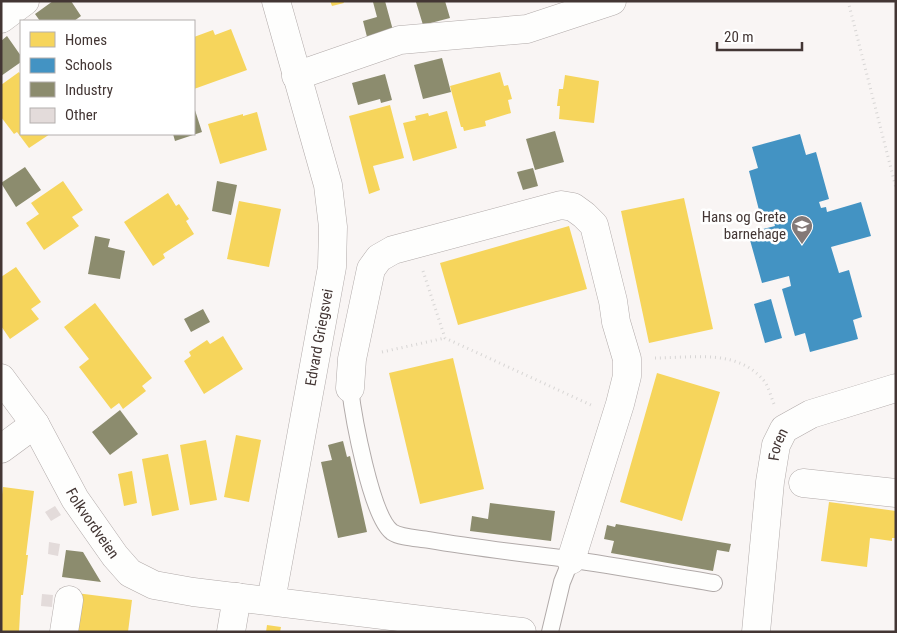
<svg xmlns="http://www.w3.org/2000/svg" width="897" height="633" viewBox="0 0 897 633" font-family="'Roboto Condensed',sans-serif">
	<rect width="100%" height="100%" fill="#f9f5f4"/>
	<path fill="#f6d55c" d="M330,1H343L344,3L332,6Z
		M231,29L247,70L194,89V37L213,30L215,35Z
		M19,72L21,75V134H50L29,148L17,132L14,134L1,117V85Z
		M500,72L504,86L508,85L512,99L508,100L511,113L485,121L486,126L464,131L463,127H461L450,86Z
		M565,75L599,81L594,123L559,119L560,106H557L559,89H563Z
		M390,105L404,158L373,166L380,190L369,194L349,116Z
		M447,111L457,148L413,161L403,123L416,120L415,116L428,113L429,116Z
		M257,112L267,150L220,164L208,124L243,114V116Z
		M63,181L83,210L72,217L79,226L44,250L26,223L39,214L31,203Z
		M168,193L176,206L179,204L189,219L186,221L194,234L163,254L165,258L153,266L124,222Z
		M684,198L713,329L649,343L621,211Z
		M239,201L281,209L269,267L227,259Z
		M569,226L587,289L458,325L440,263Z
		M16,267L41,302L31,309L39,319L10,339L1,326V277Z
		M95,303L152,378L142,386L146,391L123,409L119,403L111,409L79,367L89,359L64,327Z
		M223,336L243,369L204,394L184,361L191,356L189,352L207,340L210,344Z
		M453,358L484,489L420,504L389,373Z
		M657,373L720,392L682,521L620,502Z
		M236,435L261,440L249,502L224,497Z
		M206,440L217,500L190,505L180,445Z
		M168,454L179,510L152,516L142,459Z
		M132,471L137,503L124,506L118,474Z
		M3,487L34,491L26,555H28L23,595H21L19,632H1V502Z
		M829,502L896,511V538H892V541L870,538L867,567L821,561Z
		M76,593L132,600L128,632H72Z
		M267,625L281,627L280,632H266Z"/>
	<path fill="#4393c3" d="M800,134L806,155L816,152L829,199L819,202L821,208L826,207L827,212L861,202L871,236L831,247L839,273L849,270L862,317L853,320L858,339L810,352L805,333L795,336L782,289L791,286L789,276L762,283L748,233L775,226L772,215L761,218L749,171L758,168L752,147Z
		M771,299L782,338L765,343L754,304Z"/>
	<path fill="#8c8c6e" d="M53,1H71L81,16L74,21H40L35,14Z
		M377,1H385L394,34L368,41L363,21L377,17L373,2Z
		M419,1H445L450,18L423,25L416,2Z
		M7,36L21,56V62L1,76V41Z
		M442,58L451,92L423,99L414,65Z
		M385,74L392,100L381,103L380,99L358,105L352,83Z
		M194,107L202,132L175,141L173,134H194Z
		M555,131L564,162L535,170L526,139Z
		M25,167L41,190L16,207L1,183Z
		M533,168L538,186L523,190L517,172Z
		M217,181L237,185L231,215L212,211Z
		M95,236L110,239L108,247L125,251L120,279L88,274Z
		M203,309L210,322L191,332L184,319Z
		M120,410L138,434L110,455L92,432Z
		M343,441L347,457L350,456L367,532L338,538L321,462L332,460L328,445Z
		M490,503L555,511L551,541L470,531L472,516L488,519Z
		M616,524L731,544L729,552L717,550L713,571L611,553L614,541L604,539L607,525L615,527Z
		M66,550L83,552L101,582L62,577Z"/>
	<path fill="#e3dbda" d="M55,506L61,515L51,521L45,512Z
		M49,542L60,544L58,556L48,554Z
		M42,594L53,595L52,607L41,606Z"/>
	<g fill="none" stroke-linecap="round" stroke-linejoin="round">
		<g stroke="#b1aaa9" stroke-width="18">
			<path id="lane" d="M350,388C353,415 371,516 392,532C401,538 418,538 429,540C475,548 521,553 568,559C617,566 665,575 714,583
				M550,632L562,582L571,560"/>
		</g>
		<g stroke="#b1aaa9" stroke-width="29">
			<g id="street">
				<path d="M1,19L25,1"/>
				<path d="M296,76L400,40L527,29L612,1"/>
				<path id="s1" d="M1,378L35,424L75,499L115,556L130,573L154,585L193,592L522,632"/>
				<path d="M350,388L352,359L371,269L379,258L393,250L561,205L573,207L584,215L594,225L613,301L616,322L627,359V376L620,404L571,560"/>
				<path d="M1,449L35,424"/>
				<path d="M803,483L896,493"/>
				<path id="s2" d="M271,601L332,267L333,227L328,185L276,1"/>
				<path d="M64,632L69,600"/>
				<path d="M231,632L237,597"/>
				<path id="s3" d="M756,632L770,482L776,445L784,429L811,414L896,388"/>
			</g>
		</g>
		<path stroke="#d8d6d5" stroke-width="3" stroke-dasharray="1 4" stroke-linecap="butt" d="M848,1L896,188
			M423,271L445,338L591,405
			M382,352L445,338
			M655,358C693,358 738,348 765,382C769,388 771,397 774,404"/>
		<use href="#lane" stroke="#fefefd" stroke-width="16"/>
		<use href="#street" stroke="#fefefd" stroke-width="28"/>
	</g>
	<defs>
		<g id="school-pin" transform="scale(1.125)"><path d="M0 17L-7.5 6A9.5 9.5 0 1 1 7.5 6Z" fill="#837977" stroke="#fff"/><path d="M0-5L7-2L0 1L-7-2ZM-4 1L0 2.5L4 1V4Q0 6-4 4Z" fill="#fff"/></g>
	</defs>
	<g fill-rule="evenodd">
		<use href="#school-pin" x="802" y="226"/>
	</g>
	<g text-anchor="middle" stroke-width="5" stroke-linejoin="round" paint-order="stroke">
		<g font-size="15" fill="#433634" stroke="#fff" text-anchor="end">
			<text x="786" y="222">Hans og Grete<tspan x="786" dy="17">barnehage</tspan></text>
		</g>
		<g font-size="15" fill="#433634" stroke="#fff">
			<text dy="5" stroke="none"><textPath href="#s2" startOffset="268">Edvard Griegsvei</textPath></text>
			<text dy="5" stroke="none"><textPath href="#s3" startOffset="189">Foren</textPath></text>
			<text dy="5" stroke="none"><textPath href="#s1" startOffset="172">Folkvordveien</textPath></text>
		</g>
	</g>
	<rect width="897" height="633" fill="none" stroke="#433634" stroke-width="5"/>
	<rect x="20" y="20" width="175" height="115" fill="#ffffff" stroke="#b4afae"/>
	<rect x="30" y="32" width="25" height="15" fill="#f6d55c" stroke="#b4afae"/>
	<text x="65" y="45" font-size="15" fill="#433634">Homes</text>
	<rect x="30" y="58" width="25" height="15" fill="#4393c3" stroke="#b4afae"/>
	<text x="65" y="70" font-size="15" fill="#433634">Schools</text>
	<rect x="30" y="82" width="25" height="15" fill="#8c8c6e" stroke="#b4afae"/>
	<text x="65" y="95" font-size="15" fill="#433634">Industry</text>
	<rect x="30" y="108" width="25" height="15" fill="#e3dbda" stroke="#b4afae"/>
	<text x="65" y="120" font-size="15" fill="#433634">Other</text>
	<path d="M717 42v8h85v-8" fill="none" stroke="#433634" stroke-width="2.5"/>
	<text x="724" y="42" font-size="15" fill="#433634" stroke="#ffffff" stroke-width="4" paint-order="stroke">20 m</text>
</svg>
